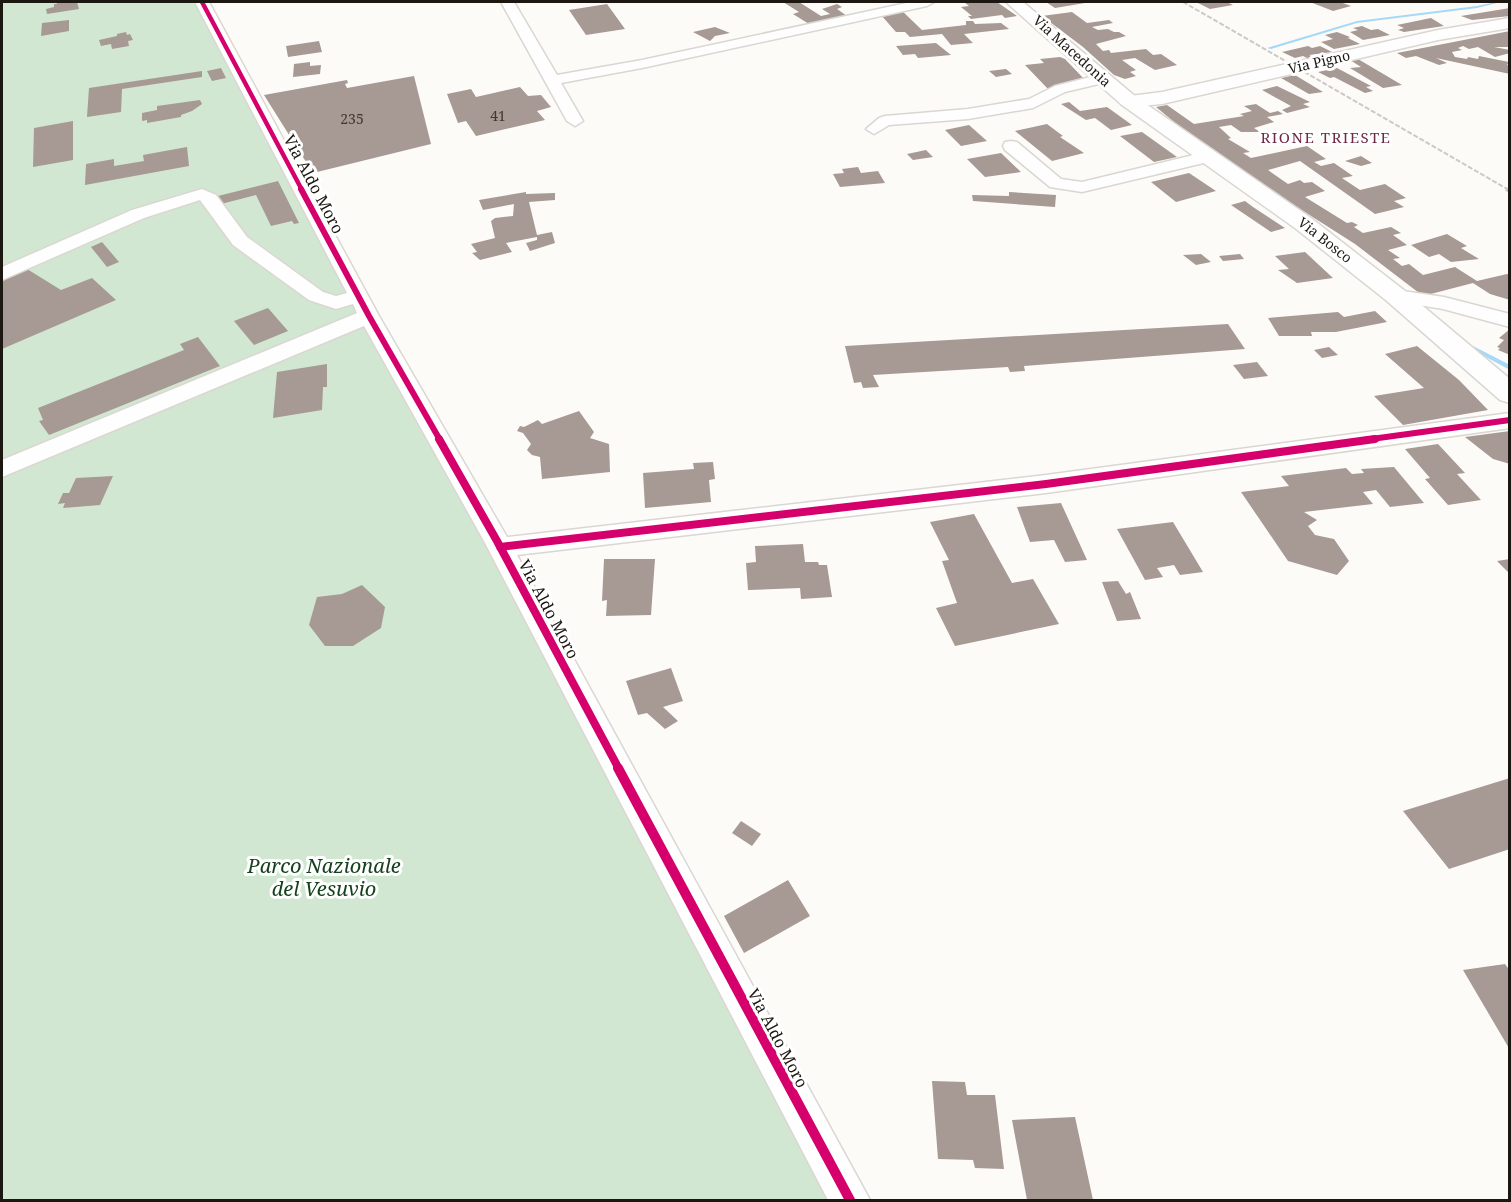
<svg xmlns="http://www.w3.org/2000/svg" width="1511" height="1202" viewBox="0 0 1511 1202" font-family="'Noto Serif',serif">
	<rect width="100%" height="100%" fill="#fdfbf8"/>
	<path fill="#d2e7d2" d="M2,2H210L243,70L378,321L681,854L871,1200H2Z"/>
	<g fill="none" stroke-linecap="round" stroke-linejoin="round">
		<path fill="#a4d9f7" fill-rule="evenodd" d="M1496,2H1501L1477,8L1357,23L1271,49L1267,48L1357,21L1477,6Z
			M1473,346L1510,365V370L1471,349L1470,348Z"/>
	</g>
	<path fill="#a79994" d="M56,2H77L79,9L47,14L46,9L54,7V4H57Z
		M783,2H799L821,16L830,14L822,9L837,4L842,7L837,9L847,16L809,24L793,14L799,12Z
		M964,2H997L1017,16L1005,18L1002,15L971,19L968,16H972L961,7L969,6Z
		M1046,2H1085V3L1055,8Z
		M1196,2H1227L1233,5L1210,9Z
		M1310,2H1340L1351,6L1333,11Z
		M607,4L625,29L586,35L569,10Z
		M1510,8V16L1472,20L1461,16Z
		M900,9L922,30L966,25V21H973L975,24L1001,23L1009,29L964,34L973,43L951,45L942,34L910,37L905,32H896L881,15Z
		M1072,12L1087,23L1109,20L1113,23L1092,27L1098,30L1108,29L1114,32H1119L1126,36L1096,44L1103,51L1109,50L1111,53L1146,49L1153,55L1161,54L1177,65L1155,70L1135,58L1122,60L1136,70L1130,72L1136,76L1125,79L1114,75L1083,47L1042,16Z
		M1431,18L1444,26L1404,32L1398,30L1404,28L1397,25Z
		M69,20V31L41,36L42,23Z
		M1362,26L1371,30L1378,29L1390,35L1363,40L1350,32L1358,30L1353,28Z
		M715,27L730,33L715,36L710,41L693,32Z
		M1510,31V47H1494L1510,50V53L1495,57L1478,47L1469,49L1463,46L1458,48L1462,50L1452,52L1455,57L1467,59L1468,57L1478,59L1479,56L1509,62L1507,65L1510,66V74L1436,58L1447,63L1439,65L1416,56L1406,58L1397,53Z
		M126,32L127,35L130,34L133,40L128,41L129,46L112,49L111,44L101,46L99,40L117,36V34Z
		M1337,32L1350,37L1348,38L1360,44L1334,49L1321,42L1333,39L1325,35Z
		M319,41L322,52L288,57L286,46Z
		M936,43L951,55L918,58L915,54L903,55L896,46Z
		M1308,46L1312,48L1320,46L1332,52L1309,55L1314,57L1307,58L1303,56L1295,58L1282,52Z
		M1060,57L1065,59L1085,80L1048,89L1025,65L1044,63L1040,59Z
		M1358,59L1402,85L1383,88L1350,68L1361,67L1350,60Z
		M310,62V66L321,65L320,74L293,77L294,64Z
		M221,68L226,78L212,81L207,71Z
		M1337,68L1371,86L1366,87L1373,91L1365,93L1334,77L1330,78L1318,72Z
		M1006,69L1012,74L996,77L989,71Z
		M202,71V77L122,89L121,112L87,117L89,88Z
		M1295,75L1323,92L1309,94L1281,78Z
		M414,76L431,144L313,173L264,95L347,80L348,83L345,84L347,88Z
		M1277,86L1310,102L1303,104L1310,107L1287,113L1282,110L1291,106L1262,90Z
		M520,87L528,96L541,95L551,107L537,111L545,120L476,136L466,121L458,123L447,94L471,89L476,97Z
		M200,100L202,104L192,111L181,115V117L147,123V120L142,121V113L157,110V106Z
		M1069,102L1080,111L1107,107L1132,125L1111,130L1095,118L1086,120L1061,104Z
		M1256,104L1270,113L1278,111L1283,114L1267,117L1274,122L1254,128L1260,132H1241L1231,125L1219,127L1231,138L1228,139L1250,152L1243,153L1251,158L1307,146L1326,159L1314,162L1321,166L1334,163L1353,176L1342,178L1360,190L1385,184L1406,198L1394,201L1404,207L1375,214L1300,161L1268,170L1288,184L1300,180L1304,183L1312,182L1325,191L1305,197L1347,223L1352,222L1358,225L1354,227L1363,233L1391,227L1401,233L1393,235L1407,245L1388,250L1400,258L1393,259L1402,266L1409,264L1423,275L1455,267L1477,281L1507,274L1510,275V300L1490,294L1473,283L1423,296L1355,244L1208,150L1156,107L1167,105L1194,124L1244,116L1240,114L1252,111L1244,106Z
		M73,121V160L33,167L34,128Z
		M1047,124L1063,136L1060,137L1084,153L1052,161L1015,131Z
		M969,125L987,141L961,146L945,130Z
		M1142,132L1177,157L1154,162L1120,136Z
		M187,147L189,166L85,185L86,164L114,159V166L144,161L143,155Z
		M926,150L933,157L913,160L907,154Z
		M1001,153L1021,172L985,177L967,159Z
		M1361,156L1372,163L1361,166L1345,161Z
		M858,167L861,173L878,171L885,183L840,187L833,174L844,173L842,169Z
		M1189,173L1216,191L1176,202L1151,182Z
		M278,181L299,223L294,224L292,221L271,226L256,195L221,204L218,196Z
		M526,192V194L555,193V200L529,202L537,235L552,232L555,243L530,251L526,243L537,240V237L506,243L512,252L480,260L472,253L477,252L471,244L495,238L491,221L495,218L513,216L514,204L483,210L479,200Z
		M1009,192L1056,195L1055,207L973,201L972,195L1009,196Z
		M1245,201L1253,207L1285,228L1271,232L1231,205Z
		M1447,234L1467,246L1461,248L1479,259L1451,262L1439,254L1429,257L1411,245Z
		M102,242L119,262L107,267L91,247Z
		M1305,252L1333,278L1297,283L1278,270L1289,269L1275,256Z
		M1201,254L1211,262L1196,265L1183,255Z
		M1240,254L1244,259L1223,261L1219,256Z
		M27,269L61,290L92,278L116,300L2,349V281Z
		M268,308L288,331L254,345L234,321Z
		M1375,311L1387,322L1336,332H1311L1312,336H1279L1268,318L1338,312L1344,317Z
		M1228,324L1245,349L1024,366L1025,371L1010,372L1008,367L873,375L879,387L863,388L861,382L854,383L845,346Z
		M1510,329V355L1498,350L1500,348L1497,347L1504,340L1499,338Z
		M198,337L220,366L49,435L39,421L43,420L38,408L184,350L180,344Z
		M1417,346L1459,380L1488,410L1403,425L1374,396L1424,388L1385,354Z
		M1329,347L1338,355L1322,358L1314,350Z
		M1257,362L1268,376L1244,379L1233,365Z
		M327,364V387H323L322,410L273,418L277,372Z
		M579,411L594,432L590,438L609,444L610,472L542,479L540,457L532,455L527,450L531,444L523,433L517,431L520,426L524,427L538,420L542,424Z
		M1510,431V464L1493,459L1465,437Z
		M1438,444L1465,473L1457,474L1481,500L1448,505L1425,479L1430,478L1405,449Z
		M713,462L715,479L709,480L711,502L645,508L643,473L694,469L693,463Z
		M1394,467L1424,503L1390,507L1376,490L1363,492L1373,504L1304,512L1317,520L1308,526L1315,535L1334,539L1349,561L1337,575L1288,561L1241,492L1289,486L1281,476L1346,468L1352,474L1364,473L1361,469Z
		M113,476L100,505L63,508L65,503L58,504L63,493H69L76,478Z
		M1061,503L1087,560L1065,562L1054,540L1030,542L1017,507Z
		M974,514L1012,583L1033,579L1059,624L955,646L936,608L957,603L942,561L949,560L930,522Z
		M1173,522L1203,572L1180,575L1174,565L1157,568L1163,577L1145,580L1117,529Z
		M803,544L805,562H818L819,565H827L832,597L801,599L800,588L748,590L746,563L756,562L755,546Z
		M604,559H655L651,615L606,616L607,600L602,601Z
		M1510,559V574L1497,561Z
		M1118,581L1126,594L1130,592L1141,619L1117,621L1102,582Z
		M362,585L385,607L381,628L353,646H325L309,625L317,597L342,594Z
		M671,668L683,701L663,707L678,721L665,729L647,713L638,715L626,681Z
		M1510,778V849L1449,869L1403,811Z
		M741,821L761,834L752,846L732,833Z
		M788,880L810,916L744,953L724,916Z
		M1505,964L1510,971V1050L1463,970Z
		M932,1081L965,1082L967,1095H995L1004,1169L975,1168L973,1160L938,1159Z
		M1075,1117L1093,1200H1027L1012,1120Z"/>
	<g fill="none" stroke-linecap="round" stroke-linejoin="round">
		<g stroke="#dad7d2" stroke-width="3">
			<path id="minor" d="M195,2H209L379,316L507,537L1046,475L1510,413V428L1046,493L517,555L870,1200H828L484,541L364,326L2,477V460L357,313L353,304L336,309L309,300L233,245L200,200L144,218L2,280V267L132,210L202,189L216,195L247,237L323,292L336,296L347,293Z
				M501,2H514L557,75L642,60L911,2H934L927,6L642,68L561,83L583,121L575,126L567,121Z
				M1102,74L1107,76L1110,79L1107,82L1065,92L1033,108L968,119L889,125L874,134L866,129L879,118L885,116L968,109L1029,99L1055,86Z
				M1011,141L1017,142L1061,179L1082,182L1206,152L1212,153L1214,157L1212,161L1082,192L1050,187L1005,150L1003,146L1005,142Z
				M1396,290L1444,297L1510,314V327L1443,309L1389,300L1386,296L1389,292Z"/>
		</g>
		<g stroke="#dad7d2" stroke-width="3">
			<path id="tertiary" d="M1510,18V28L1438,40L1162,104L1129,107L1122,105L1119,101L1122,97L1162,92L1438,30Z"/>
		</g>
		<g stroke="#dad7d2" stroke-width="3">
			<path id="secondary" d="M1006,2H1023L1136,97L1311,218L1405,291L1510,379V403L1500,400L1387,301L1295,228L1122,105Z"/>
		</g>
		<use href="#minor" fill="#fffefe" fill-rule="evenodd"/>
		<use href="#tertiary" fill="#fffefe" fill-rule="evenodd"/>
		<use href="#secondary" fill="#fffefe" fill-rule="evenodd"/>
		<path stroke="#cbcac8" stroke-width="2" stroke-dasharray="5 2" stroke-linecap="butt" d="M1183,2L1509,190"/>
		<path stroke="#cbcac8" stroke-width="4" stroke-dasharray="7 4" stroke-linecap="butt" d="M1506,189L1510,191"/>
		<g stroke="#fff" stroke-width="7">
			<path id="cycleway-far3" d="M202,2L302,190"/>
		</g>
		<g stroke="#fff" stroke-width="9">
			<path id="cycleway-far2" d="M301,189L369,316L440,440
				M1364,440L1510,420"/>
		</g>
		<g stroke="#fff" stroke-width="11">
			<path id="cycleway-far1" d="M439,439L497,541L619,769
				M500,547L1046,484L1375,439"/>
		</g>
		<g stroke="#fff" stroke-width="14">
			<path id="cycleway" d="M618,768L850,1200"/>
		</g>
		<use href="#cycleway-far3" stroke="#d6006c" stroke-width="4.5"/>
		<use href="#cycleway-far2" stroke="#d6006c" stroke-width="6"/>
		<use href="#cycleway-far1" stroke="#d6006c" stroke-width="8"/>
		<use href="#cycleway" stroke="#d6006c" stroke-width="10"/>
	</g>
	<g text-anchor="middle" stroke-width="6" stroke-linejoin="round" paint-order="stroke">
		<g font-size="14" fill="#1c1811" stroke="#fff">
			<text transform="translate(1072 51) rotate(42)" y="5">Via Macedonia</text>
			<text transform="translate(1319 62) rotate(-13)" y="5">Via Pigno</text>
			<text transform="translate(1325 240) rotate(38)" y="5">Via Bosco</text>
		</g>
		<g font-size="14" fill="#3f3832">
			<text x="498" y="121">41</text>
			<text x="352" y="124">235</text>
		</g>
		<g font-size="15" letter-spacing="1.5" fill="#6f2b44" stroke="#fff">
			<text x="1326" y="143">RIONE TRIESTE</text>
		</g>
		<g font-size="16" fill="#1c1811" stroke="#fff">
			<text transform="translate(314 184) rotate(62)" y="6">Via Aldo Moro</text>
			<text transform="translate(549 609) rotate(62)" y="6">Via Aldo Moro</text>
			<text transform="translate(778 1038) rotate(62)" y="6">Via Aldo Moro</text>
		</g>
		<g font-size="20" font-style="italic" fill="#16411d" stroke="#fff">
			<text x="324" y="873">Parco Nazionale<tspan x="324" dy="23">del Vesuvio</tspan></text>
		</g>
	</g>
	<rect width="1511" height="1202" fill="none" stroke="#1c1811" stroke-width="6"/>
</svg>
